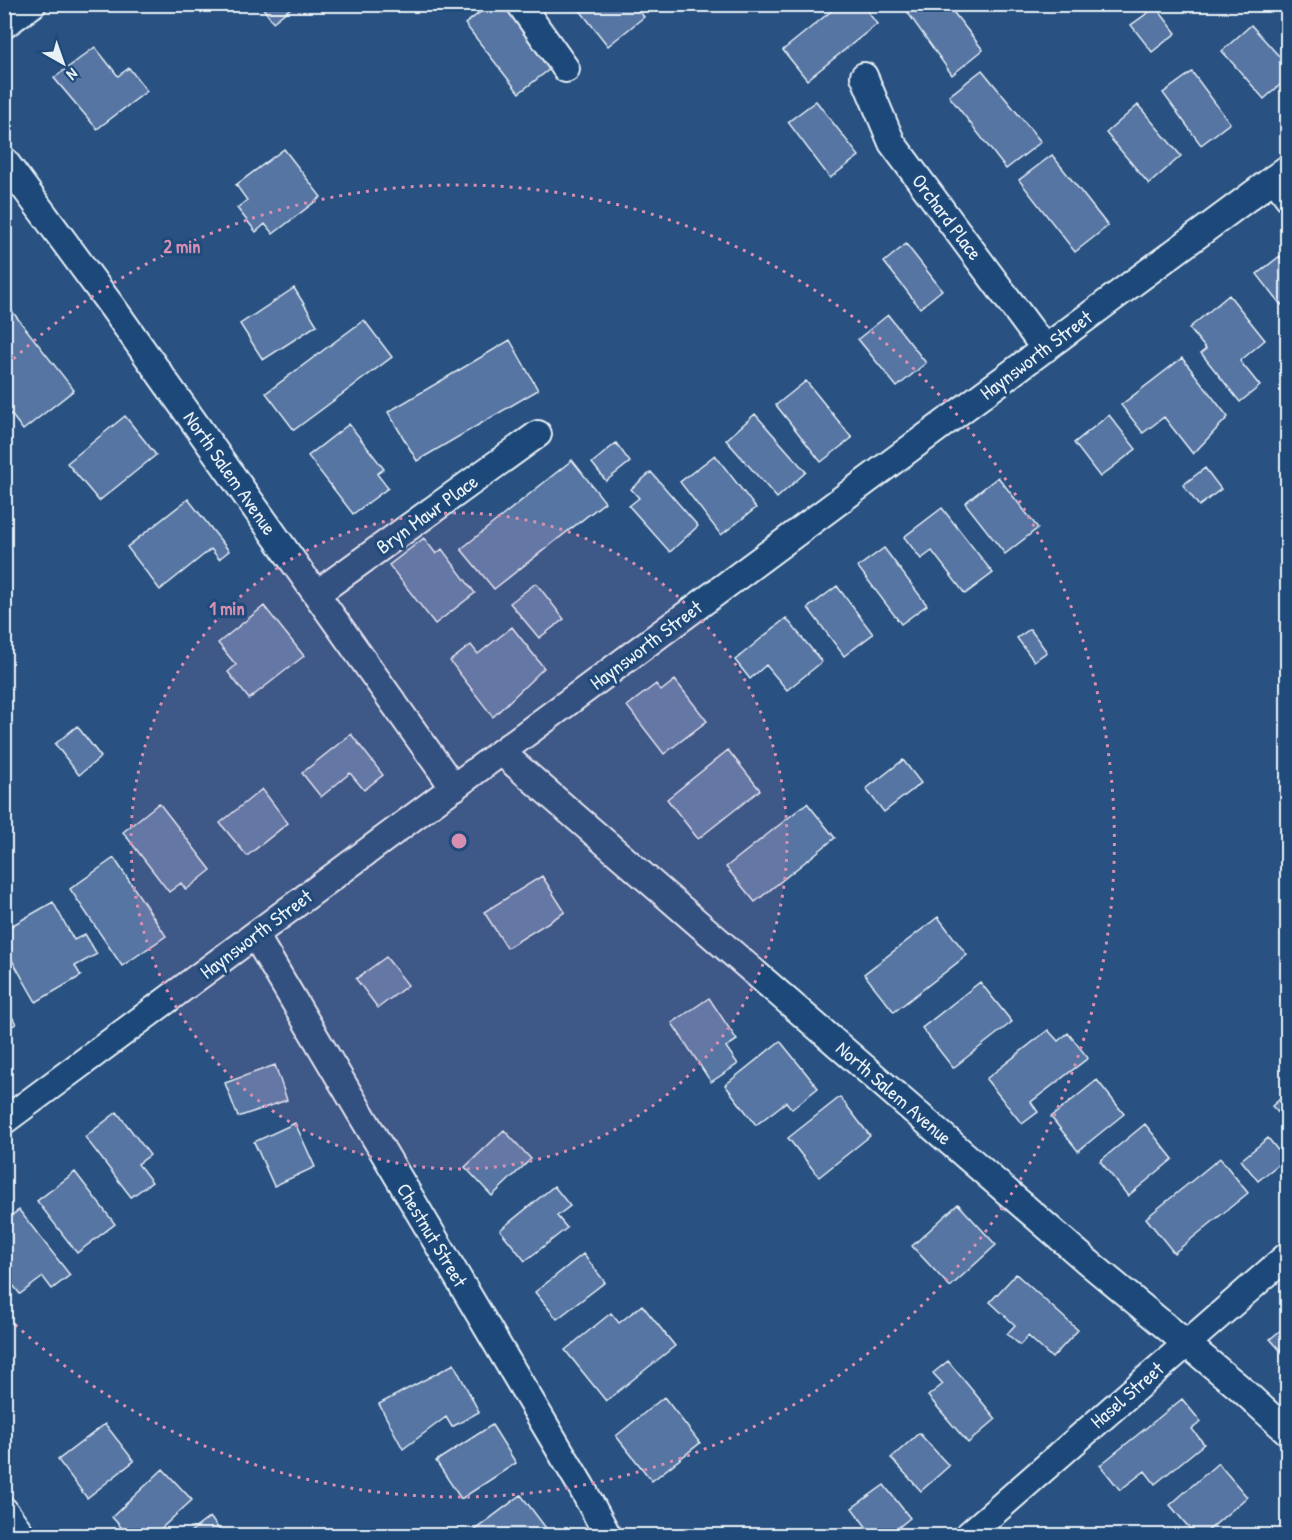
<svg xmlns="http://www.w3.org/2000/svg" width="1292" height="1540" viewBox="0 0 1292 1540" font-family="'Patrick Hand',sans-serif">
	<rect width="100%" height="100%" fill="#295181"/>
	<filter id="ink" filterUnits="userSpaceOnUse"><feTurbulence type="fractalNoise" baseFrequency=".0167" numOctaves="2"/><feDisplacementMap in="SourceGraphic" scale="12" xChannelSelector="R" yChannelSelector="G"/><feConvolveMatrix kernelMatrix="1 2 1 2 8 2 1 2 1" color-interpolation-filters="sRGB"/></filter>
	<g filter="url(#ink)">
		<path fill="#5774a3" stroke="#e8f1f8" stroke-width="1.5" d="M260,4H296L273,22Z
			M491,4H500L505,12L515,4L560,61L519,93L465,24Z
			M575,4H634L644,17L608,46Z
			M840,4H862L877,24L807,80L783,50Z
			M919,4H947L983,50L952,75L908,13Z
			M1272,4H1288V24Z
			M1156,7L1176,33L1152,52L1131,25Z
			M1251,25L1288,66V78L1264,99L1222,51Z
			M95,47L118,76L129,68L147,91L97,129L54,78Z
			M982,70L1041,142L1006,169L949,96Z
			M1192,72L1230,123L1201,145L1163,93Z
			M816,101L859,156L830,178L788,122Z
			M1138,105L1181,156L1149,184L1106,133Z
			M284,149L321,197L273,234L265,224L256,232L237,208L247,200L236,185Z
			M1052,155L1108,226L1075,252L1019,180Z
			M906,244L942,290L920,308L884,262Z
			M1280,256L1288,266V300L1281,305L1257,274Z
			M294,288L317,325L263,360L240,324Z
			M1229,295L1265,340L1240,361L1260,386L1240,402L1201,353L1206,349L1189,328Z
			M4,301L74,390L23,430L11,414L4,418Z
			M888,315L926,363L897,387L858,339Z
			M364,320L392,357L294,430L266,393Z
			M510,340L538,390L417,461L388,412Z
			M1182,358L1228,417L1193,454L1164,417L1143,433L1121,405Z
			M806,381L852,438L821,462L776,405Z
			M755,414L806,472L777,498L726,440Z
			M1109,415L1136,449L1100,477L1074,443Z
			M125,416L156,455L99,501L67,463Z
			M349,424L384,469L377,474L388,488L353,514L308,456Z
			M616,443L630,462L606,481L592,463Z
			M715,455L756,508L721,535L680,482Z
			M572,460L605,502L494,589L461,549Z
			M1205,468L1221,489L1199,506L1183,485Z
			M651,472L698,526L670,552L629,506L639,498L631,489Z
			M998,477L1038,528L1005,554L965,503Z
			M188,499L229,551L219,559L211,549L160,590L127,547Z
			M942,508L993,573L965,594L932,551L921,559L904,537Z
			M424,538L436,554L442,549L475,593L435,624L389,565Z
			M884,548L927,605L901,624L858,567Z
			M536,583L564,619L539,638L510,603Z
			M837,586L873,634L844,656L808,608Z
			M264,606L304,656L249,699L228,672L236,665L218,643Z
			M786,618L822,662L787,690L766,665L750,679L735,660Z
			M512,627L544,668L493,717L450,661L471,645L478,654Z
			M1030,629L1047,652L1034,661L1017,638Z
			M675,680L707,721L664,754L627,706L656,684L661,691Z
			M77,726L101,757L79,775L55,744Z
			M351,734L383,775L364,790L350,773L321,797L302,773Z
			M728,750L760,790L698,839L667,799Z
			M903,760L921,783L884,812L866,789Z
			M262,789L288,823L247,856L220,823Z
			M159,803L211,870L186,890L181,883L169,892L123,832Z
			M807,803L835,838L755,902L726,867Z
			M114,858L166,936L122,966L70,889Z
			M542,876L565,912L507,948L484,912Z
			M53,902L74,940L85,934L97,954L75,966L81,976L36,1002L4,946V930Z
			M938,917L967,955L894,1012L864,974Z
			M386,957L408,985L378,1008L356,979Z
			M980,982L1012,1022L953,1068L922,1028Z
			M709,998L737,1040L726,1047L738,1064L711,1082L672,1023Z
			M4,1002L16,1024L4,1030Z
			M1048,1030L1058,1041L1068,1033L1088,1058L1031,1102L1038,1112L1022,1124L986,1079Z
			M780,1041L818,1088L792,1109L786,1102L756,1125L725,1085Z
			M275,1065L287,1100L238,1117L225,1083Z
			M1097,1080L1124,1114L1078,1151L1051,1117Z
			M1288,1092V1123L1272,1106Z
			M840,1097L870,1136L819,1177L788,1138Z
			M117,1112L150,1155L138,1164L152,1182L131,1197L85,1137Z
			M295,1123L315,1167L274,1186L254,1142Z
			M1145,1124L1173,1159L1128,1196L1100,1161Z
			M504,1130L531,1159L492,1196L465,1167Z
			M1268,1138L1285,1159L1258,1181L1241,1160Z
			M1220,1158L1248,1193L1174,1253L1146,1218Z
			M75,1172L115,1224L77,1253L37,1201Z
			M554,1186L570,1206L557,1216L567,1228L525,1261L500,1230Z
			M958,1204L996,1245L950,1287L912,1246Z
			M19,1210L70,1275L52,1289L43,1277L20,1294L4,1274V1221Z
			M583,1254L605,1282L557,1319L535,1292Z
			M1016,1274L1078,1330L1052,1358L1028,1336L1020,1345L1007,1334L1015,1325L990,1302Z
			M642,1305L675,1346L606,1401L565,1350L611,1313L619,1323Z
			M1288,1324V1359L1270,1339Z
			M948,1361L996,1419L968,1443L928,1396L943,1384L933,1373Z
			M454,1364L479,1412L452,1427L446,1417L403,1449L379,1404Z
			M664,1397L700,1443L652,1481L616,1436Z
			M1182,1399L1201,1422L1192,1429L1204,1444L1155,1484L1145,1471L1120,1490L1100,1465Z
			M105,1424L134,1461L87,1498L58,1460Z
			M492,1425L516,1463L461,1499L436,1461Z
			M919,1433L949,1466L921,1491L891,1458Z
			M1218,1463L1247,1497L1202,1536H1196L1170,1505Z
			M163,1469L192,1500L153,1536H129L112,1517Z
			M884,1485L910,1518L888,1536H873L852,1508Z
			M521,1495L549,1532L544,1536H475L472,1532Z
			M210,1517L224,1536H185Z"/>
		<g fill="none" stroke-linecap="round" stroke-linejoin="round">
			<g stroke="#e8f1f8" stroke-width="30">
				<path id="minor" d="M520,4L566,69
					M4,25L33,4
					M864,76L892,143L1045,349
					M4,160L113,308L454,788
					M1274,178L1288,197
					M316,594L538,434
					M501,752L1088,1262L1240,1388L1288,1432
					M255,935L581,1486L608,1536
					M4,1121L1288,168
					M4,1510L23,1536
					M967,1536L1288,1255"/>
			</g>
			<use href="#minor" stroke="#1f4a7a" stroke-width="26"/>
		</g>
	</g>
	<circle cx="459" cy="841" r="328" fill="#d78fb1" fill-opacity=".12"/>
	<g fill="none" stroke="#d78fb1" stroke-width="3" stroke-dasharray="3 6">
		<circle cx="459" cy="841" r="328"/>
		<path d="M7 365A656 656 0 1 1 7 1317"/>
	</g>
	<g text-anchor="middle" stroke-width="6" stroke-linejoin="round" paint-order="stroke">
		<g font-size="20" fill="#e8f1f8" stroke="#1f4a7a">
			<text transform="translate(947 217) rotate(53)" y="7">Orchard Place</text>
			<text transform="translate(1036 355) rotate(-37)" y="7">Haynsworth Street</text>
			<text transform="translate(230 473) rotate(55)" y="7">North Salem Avenue</text>
			<text transform="translate(427 514) rotate(-36)" y="7">Bryn Mawr Place</text>
			<text transform="translate(646 645) rotate(-37)" y="7">Haynsworth Street</text>
			<text transform="translate(256 934) rotate(-37)" y="7">Haynsworth Street</text>
			<text transform="translate(894 1093) rotate(41)" y="7">North Salem Avenue</text>
			<text transform="translate(432 1235) rotate(59)" y="7">Chestnut Street</text>
			<text transform="translate(1127 1395) rotate(-41)" y="7">Hasel Street</text>
		</g>
	</g>
	<circle cx="459" cy="841" r="9" fill="#d78fb1" stroke="#1f4a7a" stroke-width="3"/>
	<g font-size="18" text-anchor="middle" font-weight="bold" fill="#d78fb1" stroke="#1f4a7a" stroke-width="6" stroke-linejoin="round" paint-order="stroke">
		<text x="182" y="253">2 min</text>
		<text x="227" y="615">1 min</text>
	</g>
	<rect width="1292" height="1540" fill="none" stroke="#1f4a7a" stroke-width="24"/>
	<rect x="12" y="12" width="1268" height="1516" fill="none" stroke="#e8f1f8" stroke-width="2" filter="url(#ink)"/>
	<g transform="translate(63 63) rotate(140)" stroke="#1f4a7a" stroke-width="4.5" paint-order="stroke">
	<path d="M0-4.5L10 22L0 15L-10 22Z" fill="#e8f1f8"/>
	<text y="-9" font-size="16" font-weight="bold" text-anchor="middle" fill="#e8f1f8">N</text>
	</g>
</svg>
